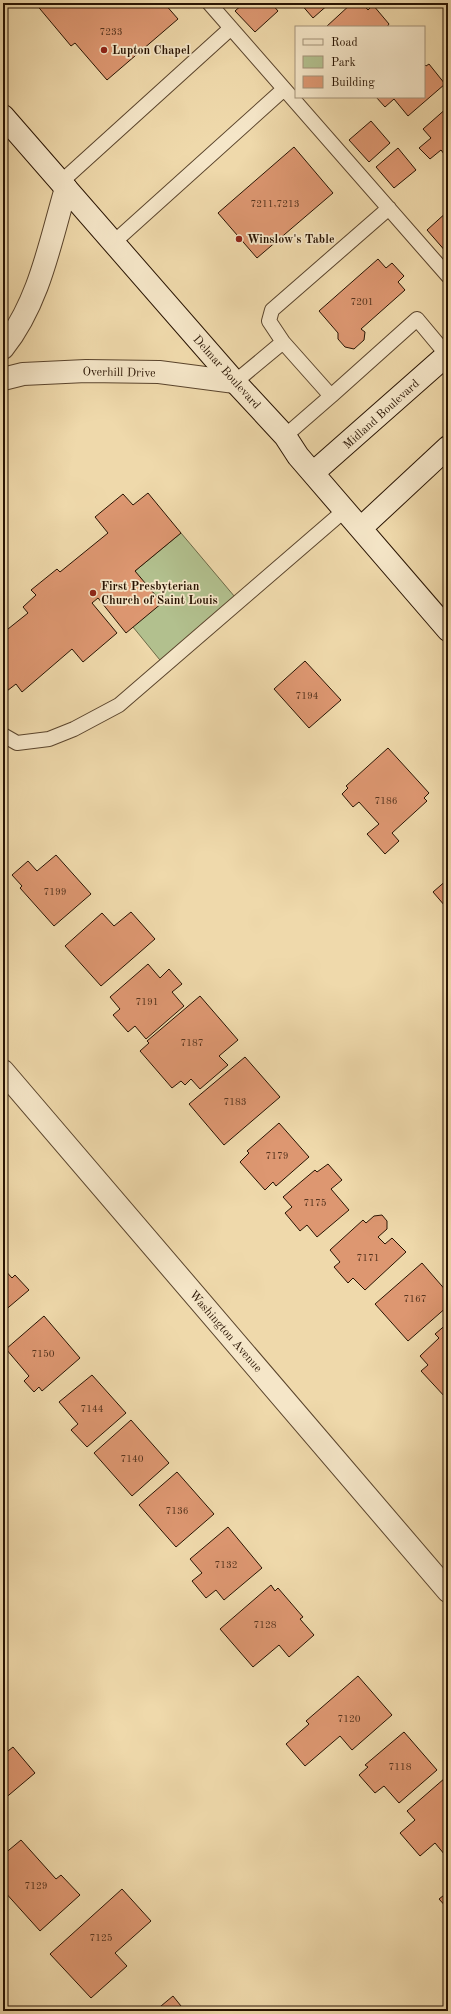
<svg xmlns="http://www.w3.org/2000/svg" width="451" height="2014" viewBox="0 0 451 2014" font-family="'Old Standard TT',serif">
	<rect width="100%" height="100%" fill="#efd9ab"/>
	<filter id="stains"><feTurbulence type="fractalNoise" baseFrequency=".005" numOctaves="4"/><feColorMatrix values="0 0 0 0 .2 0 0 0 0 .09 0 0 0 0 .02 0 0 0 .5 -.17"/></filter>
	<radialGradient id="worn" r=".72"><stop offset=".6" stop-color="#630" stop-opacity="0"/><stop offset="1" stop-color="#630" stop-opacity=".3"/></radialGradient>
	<path fill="#b2c08e" stroke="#6d6a48" d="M181,533L240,603L164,665L133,627L135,571Z"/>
	<path fill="#dd9771" stroke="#281302" d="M35,3H164L178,19L107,80L75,43L71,46Z
		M244,3H271L278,11L255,32L235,11Z
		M300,3H330L313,18Z
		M352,3H362L368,10L373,5L389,24L387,27H326Z
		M424,64L426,66L429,64L445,84L408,116L394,99L385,107L376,97H424Z
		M448,107V159L441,150L430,159L419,148L431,138L423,129Z
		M371,121L390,143L369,162L349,140Z
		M294,147L333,193L257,258L218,213Z
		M398,148L416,170L394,188L376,167Z
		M448,211V252L447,253L427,230Z
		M378,259L386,268L392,263L404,276L398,282L405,290L361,329L365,332L364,340L354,349L345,347L338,339V333L319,311Z
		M148,493L181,533L135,571L162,603L126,633L98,598L92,603L117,633L83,662L72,649L22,692L16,684L3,694V624L8,629L28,613L23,607L36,595L31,590L57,569L60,572L108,533L95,517L123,494L133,505Z
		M305,661L341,700L309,728L274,689Z
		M388,748L429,793L424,798L427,801L392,833L399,841L385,854L367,834L379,824L359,802L353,807L342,794L348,788L346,786Z
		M56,855L91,894L54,926L20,888L22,886L12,875L28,861L37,871Z
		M448,879V903L445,906L433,892Z
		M131,912L155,939L101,986L65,946L102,913L114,926Z
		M148,964L160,978L169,969L182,984L172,992L184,1006L146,1039L135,1026L128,1032L113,1015L120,1009L110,997Z
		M200,996L238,1040L219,1056L228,1065L200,1089L191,1079L185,1085L181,1081L172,1088L140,1051L149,1043L147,1041Z
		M245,1057L280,1097L224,1145L189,1104Z
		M279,1123L309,1157L276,1186L273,1182L265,1190L240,1162L249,1153L247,1151Z
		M328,1164L342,1180L331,1189L349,1210L317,1237L307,1225L300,1231L285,1213L292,1207L283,1197L315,1170L317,1172Z
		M382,1215L387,1221V1229L378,1237L385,1244L392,1238L406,1252L365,1290L353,1278L348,1283L334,1267L340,1262L330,1250L363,1220L366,1223L374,1216Z
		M422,1263L448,1293V1306L408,1341L375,1304Z
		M3,1268L12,1278L15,1275L29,1290L3,1312Z
		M44,1316L80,1358L42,1391L39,1387L34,1392L24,1381L29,1376L6,1349Z
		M448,1323V1397L446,1398L421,1371L428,1365L420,1356L439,1338L435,1334Z
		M92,1375L126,1413L87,1447L71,1430L78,1424L59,1402Z
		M131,1420L169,1463L132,1496L94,1453Z
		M177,1472L214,1514L176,1547L139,1505Z
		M228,1527L262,1568L224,1600L216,1590L206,1598L192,1581L202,1573L190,1559Z
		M271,1585L275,1591L278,1588L303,1617L300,1619L314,1635L289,1657L279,1645L253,1667L220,1629Z
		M358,1676L392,1715L352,1750L340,1736L305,1766L286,1744L309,1724L306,1721Z
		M404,1732L437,1770L399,1803L384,1786L375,1793L359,1775L368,1767L365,1765Z
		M13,1747L35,1773L3,1800V1755Z
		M445,1778L448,1782V1852L445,1855L435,1843L420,1856L400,1833L415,1820L407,1811Z
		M21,1840L56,1879L61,1875L80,1895L40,1931L3,1890V1855Z
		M122,1889L151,1921L115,1953L127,1966L91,1998L50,1954Z
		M448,1892V1909L439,1899Z
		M173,1996L185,2011H155Z"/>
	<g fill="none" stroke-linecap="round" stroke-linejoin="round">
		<g stroke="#5a442c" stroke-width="16">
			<path id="lane" d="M209,3L448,276
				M61,182L231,28
				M113,243L284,89
				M283,342L331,396L417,319L447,355
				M235,382L283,342L269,321L272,310L389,208
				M285,436L331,396
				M3,735L17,743L49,739L74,729L119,705L345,510"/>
		</g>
		<g stroke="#5a442c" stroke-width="24">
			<path id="street" d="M3,348C39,303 50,243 66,188
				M3,379L23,374L86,371L159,372L235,382
				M3,1071L448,1591"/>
		</g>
		<g stroke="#281302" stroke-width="24">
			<path id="secondary" d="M3,116L235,382L285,436L298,456L448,630
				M313,473L448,354
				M361,528L448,447"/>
		</g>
		<use href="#lane" stroke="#f5e6c8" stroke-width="14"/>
		<use href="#street" stroke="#f5e6c8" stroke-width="22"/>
		<use href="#secondary" stroke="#f5e6c8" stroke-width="22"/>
	</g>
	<g fill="#8f2418" stroke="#f5e6c8" stroke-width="1.5">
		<circle cx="104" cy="50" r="4"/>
		<circle cx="239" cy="239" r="4"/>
		<circle cx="93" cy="593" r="4"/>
	</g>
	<g text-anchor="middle" stroke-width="3.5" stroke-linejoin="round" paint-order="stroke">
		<g font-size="10" fill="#55341e">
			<text x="111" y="35">7233</text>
			<text x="275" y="207">7211,7213</text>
			<text x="362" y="305">7201</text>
			<text x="307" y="699">7194</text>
			<text x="386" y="804">7186</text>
			<text x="55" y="895">7199</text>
			<text x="147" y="1005">7191</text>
			<text x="192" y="1046">7187</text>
			<text x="235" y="1105">7183</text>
			<text x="277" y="1159">7179</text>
			<text x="315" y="1206">7175</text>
			<text x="368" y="1261">7171</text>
			<text x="415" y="1302">7167</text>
			<text x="43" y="1357">7150</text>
			<text x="92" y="1412">7144</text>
			<text x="132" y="1462">7140</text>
			<text x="177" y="1514">7136</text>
			<text x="226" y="1568">7132</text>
			<text x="265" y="1628">7128</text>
			<text x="349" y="1722">7120</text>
			<text x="400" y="1770">7118</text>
			<text x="36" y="1889">7129</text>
			<text x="101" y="1941">7125</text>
		</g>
		<g font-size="12" font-weight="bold" fill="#281302" stroke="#f5e6c8" text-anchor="start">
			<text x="112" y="54">Lupton Chapel</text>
			<text x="247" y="243">Winslow's Table</text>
			<text x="101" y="590">First Presbyterian<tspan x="101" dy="14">Church of Saint Louis</tspan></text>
		</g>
		<g font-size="12" fill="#281302" stroke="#f5e6c8">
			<text transform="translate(119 372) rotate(1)" y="4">Overhill Drive</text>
			<text transform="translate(227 372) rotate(48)" y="4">Delmar Boulevard</text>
			<text transform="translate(381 414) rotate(-42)" y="4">Midland Boulevard</text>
			<text transform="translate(226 1331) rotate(49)" y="4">Washington Avenue</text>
		</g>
	</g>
	<rect width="451" height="2014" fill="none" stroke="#efd9ab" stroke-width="16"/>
	<rect x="4" y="4" width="443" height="2006" fill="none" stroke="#281302" stroke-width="2"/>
	<rect x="8" y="8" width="435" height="1998" fill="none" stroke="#281302"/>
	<rect x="295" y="26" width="130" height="72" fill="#f5e6c8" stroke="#a39279"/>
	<rect x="303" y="39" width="20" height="6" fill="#f5e6c8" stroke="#a39279"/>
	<text x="331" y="46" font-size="12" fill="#281302">Road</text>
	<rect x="303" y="56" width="20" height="12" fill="#b2c08e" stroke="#a39279"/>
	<text x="331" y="66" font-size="12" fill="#281302">Park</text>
	<rect x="303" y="76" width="20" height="12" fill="#dd9771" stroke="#a39279"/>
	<text x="331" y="86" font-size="12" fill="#281302">Building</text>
	<rect width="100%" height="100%" filter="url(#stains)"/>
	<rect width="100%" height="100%" fill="url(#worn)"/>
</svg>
